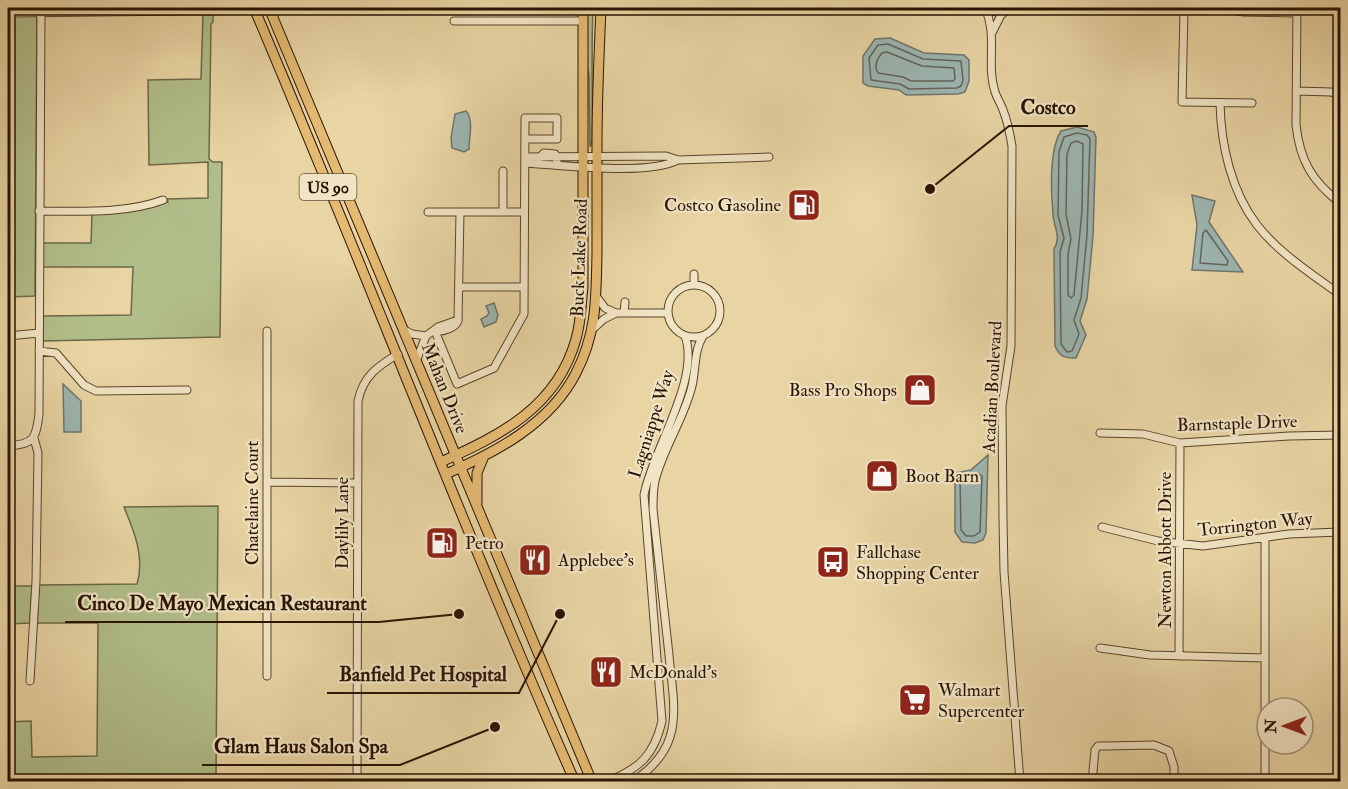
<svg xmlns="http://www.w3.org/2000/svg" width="1348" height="789" viewBox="0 0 1348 789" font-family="'IM FELL Double Pica',serif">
	<rect width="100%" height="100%" fill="#e9d5a4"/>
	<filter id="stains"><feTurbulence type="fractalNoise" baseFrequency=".00333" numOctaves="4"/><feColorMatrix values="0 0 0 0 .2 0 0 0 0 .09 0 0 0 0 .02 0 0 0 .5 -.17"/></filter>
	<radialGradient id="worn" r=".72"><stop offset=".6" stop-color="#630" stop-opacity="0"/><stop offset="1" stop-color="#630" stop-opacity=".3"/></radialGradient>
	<path fill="#b1be8a" stroke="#6c6846" stroke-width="1.5" d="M8,8H154L8,9Z
		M587,8H593C591,53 593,97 592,142L590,147L589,75L586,61Z
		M203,15H213V22L211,24L209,159L213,162H222L220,337L43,341V316L131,315L133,267H43V243H91L92,214L152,207L168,202L167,199L208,198V162L149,165L148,80L201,79Z
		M8,16H37L35,296L8,297Z
		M218,506L216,781H8V722L31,721L32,757L97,756L98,623H37L39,585L137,584C145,557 134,531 124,507Z
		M8,586H32L30,623L8,624Z"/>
	<path fill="#9cb6b2" stroke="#6e756c" stroke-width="1.5" d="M890,38L924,53L964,55L969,60V81L965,92L958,94L906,95L899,90L868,86L863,83V56L875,39Z
		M466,111C474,120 469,137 469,149L464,152L452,148L451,138L455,114Z
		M1077,127L1094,132L1096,137L1093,236L1087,299L1080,321L1086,335L1076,358C1064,358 1060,357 1055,346L1054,249C1062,237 1053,226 1053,213C1051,190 1049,150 1061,131Z
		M1192,195L1215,201L1209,222L1243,272L1192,270L1197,225Z
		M494,303L498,315L496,322L484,327L481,319L487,316L489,313L486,306Z
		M63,384L81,401V432H64Z
		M988,455L986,533L983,540L975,543L962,542L955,532V473L971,470Z"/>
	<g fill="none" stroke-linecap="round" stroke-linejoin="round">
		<path stroke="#62645a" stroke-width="1.5" d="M888,44L923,59L961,61L963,80L961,86L957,88L909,89L900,84L871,80L869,58L878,45Z
			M887,52L922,66L954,68L955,79L953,81H911L903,77L878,73C873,66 877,59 882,53Z
			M1077,133L1087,135L1090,139L1087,235L1081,298L1074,320L1079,334L1072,351L1067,352L1061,344L1060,252L1064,238L1058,215L1059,152L1064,137Z
			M1077,141L1083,144L1082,211L1074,295L1071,298L1068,295V254L1071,239L1066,214L1067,154L1071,143Z
			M1206,230L1228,261L1227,265L1200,263L1203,233Z
			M978,473L982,476L980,532L974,536H966L961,530L960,480Z"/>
		<g stroke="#58442b" stroke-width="9">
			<path id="minor" d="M985,8C998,37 986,64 995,92C997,98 1001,104 1003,110C1008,122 1010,134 1012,146L1011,346L1002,406L1003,519L1004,572L1020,782
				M985,8L996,12L1010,8
				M1184,8L1182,102L1252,103
				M1219,8L1244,12L1297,13
				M1297,8L1296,125C1300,161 1312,181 1340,203
				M8,13L270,10
				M454,21H583
				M992,33L1001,15L1005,12
				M1297,91L1331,92L1340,95
				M1220,103C1221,145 1231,191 1257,225C1278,252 1309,272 1335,291
				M525,157L666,156L678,160L769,157
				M539,158L544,153L555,154L557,162
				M525,163C562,165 647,176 678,160
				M39,211C78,211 126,214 163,200
				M428,212H524
				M503,212V171
				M694,274V285
				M668 311a26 26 0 1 1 52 0a26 26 0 1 1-52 0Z
				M459,287H524
				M596,296L605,308L616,313H668
				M624,313L625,302
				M593,329L604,319L616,313
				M404,330L412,334L426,336L438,327L458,320
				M435,331L457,384L494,368L524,314L525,118H557V139H525
				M435,331C443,332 455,328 458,321L460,212
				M8,336L39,333
				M39,351L56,353L84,385L96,391L187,390
				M416,361L426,336
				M1100,433L1143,434L1180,443L1289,436L1340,435
				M8,446C34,444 36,439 39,414L41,13
				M267,482L357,483
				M1102,527L1158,541L1203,546L1289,534L1340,532
				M1100,648L1150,655L1265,658
				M1179,656L1180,443
				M267,676V331
				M30,681L36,581L38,453L34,438
				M1095,750L1098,746H1105L1154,745L1169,751
				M1169,751L1174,767V782
				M357,782L358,401C363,376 378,366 398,354
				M606,782C639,769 654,756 662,721L644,495C652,451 701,379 685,336
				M632,782C649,771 664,756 670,737C678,712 671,681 669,655C664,606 658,558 653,509C653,500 653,490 655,481C663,448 684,419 692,386C696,369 694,350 703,336
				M1092,782L1095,750
				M1265,782V538"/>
		</g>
		<g stroke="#281303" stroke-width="11">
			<path id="major" d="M254,8C363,264 462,526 575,782
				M269,8L592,782
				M441,462C501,435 557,407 576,339C581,322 581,305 583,288V8
				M446,474C496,452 550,424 576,373C597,333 596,297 597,253C597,217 597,180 597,144C597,98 599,53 601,8
				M477,503V473L484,456"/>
		</g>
		<use href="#minor" stroke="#f1e4c4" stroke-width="7"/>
		<use href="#major" stroke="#e4ba72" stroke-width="9"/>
	</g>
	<defs>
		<g id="fuel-square" transform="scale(1.725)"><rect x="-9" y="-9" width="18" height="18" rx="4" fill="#8f2418" stroke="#f1e4c4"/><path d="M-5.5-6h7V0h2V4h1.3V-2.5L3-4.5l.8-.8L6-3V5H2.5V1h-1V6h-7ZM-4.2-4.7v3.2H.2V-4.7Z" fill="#fff"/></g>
		<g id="shop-square" transform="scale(1.725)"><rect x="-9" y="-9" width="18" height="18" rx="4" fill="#8f2418" stroke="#f1e4c4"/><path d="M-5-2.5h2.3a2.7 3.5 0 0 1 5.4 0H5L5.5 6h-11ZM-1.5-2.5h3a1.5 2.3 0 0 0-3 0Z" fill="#fff"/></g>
		<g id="restaurant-square" transform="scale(1.725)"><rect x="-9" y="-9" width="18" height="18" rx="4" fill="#8f2418" stroke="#f1e4c4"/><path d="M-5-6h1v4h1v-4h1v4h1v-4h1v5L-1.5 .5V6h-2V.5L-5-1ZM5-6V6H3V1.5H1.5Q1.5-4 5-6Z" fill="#fff"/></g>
		<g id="bus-square" transform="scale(1.725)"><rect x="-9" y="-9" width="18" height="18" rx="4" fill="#8f2418" stroke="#f1e4c4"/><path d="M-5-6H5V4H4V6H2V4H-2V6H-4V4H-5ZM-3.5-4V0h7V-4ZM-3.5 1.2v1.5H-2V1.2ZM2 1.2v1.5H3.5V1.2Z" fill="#fff"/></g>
		<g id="supermarket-square" transform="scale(1.725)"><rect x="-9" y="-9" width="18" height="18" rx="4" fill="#8f2418" stroke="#f1e4c4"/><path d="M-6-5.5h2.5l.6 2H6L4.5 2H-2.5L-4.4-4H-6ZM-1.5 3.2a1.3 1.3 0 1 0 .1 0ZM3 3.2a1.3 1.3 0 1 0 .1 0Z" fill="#fff"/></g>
	</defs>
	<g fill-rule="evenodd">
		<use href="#fuel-square" x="804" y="205"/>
		<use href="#shop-square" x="920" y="390"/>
		<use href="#shop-square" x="882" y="476"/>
		<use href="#fuel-square" x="442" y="543"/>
		<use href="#restaurant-square" x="535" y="560"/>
		<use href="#bus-square" x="833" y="562"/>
		<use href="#restaurant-square" x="606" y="672"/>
		<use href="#supermarket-square" x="915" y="700"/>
	</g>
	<g text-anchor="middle" stroke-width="4.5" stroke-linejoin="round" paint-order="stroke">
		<rect fill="#f1e4c4" stroke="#64523d" stroke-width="1.5" x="299.5" y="174" width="57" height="26" rx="4.5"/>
		<g font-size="16" font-weight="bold" fill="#281303">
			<text x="328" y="193">US 90</text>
		</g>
		<g font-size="18" fill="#281303" stroke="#f1e4c4" text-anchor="start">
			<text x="781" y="211" text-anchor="end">Costco Gasoline</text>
			<text x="897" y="396" text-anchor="end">Bass Pro Shops</text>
			<text x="905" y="482">Boot Barn</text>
			<text x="465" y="549">Petro</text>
			<text x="856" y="558">Fallchase<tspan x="856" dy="21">Shopping Center</tspan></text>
			<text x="558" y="566">Applebee's</text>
			<text x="629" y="678">McDonald's</text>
			<text x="938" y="696">Walmart<tspan x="938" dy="21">Supercenter</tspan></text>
		</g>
		<g font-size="18" fill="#281303" stroke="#f1e4c4">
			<text transform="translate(579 258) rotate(-88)" y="6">Buck Lake Road</text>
			<text transform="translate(992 387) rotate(-87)" y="6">Acadian Boulevard</text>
			<text transform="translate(445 388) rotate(68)" y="6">Mahan Drive</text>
			<text transform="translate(1237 423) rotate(-2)" y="6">Barnstaple Drive</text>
			<text transform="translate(651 424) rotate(-72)" y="6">Lagniappe Way</text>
			<text transform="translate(252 503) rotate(-90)" y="6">Chatelaine Court</text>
			<text transform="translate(342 523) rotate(-90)" y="6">Daylily Lane</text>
			<text transform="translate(1255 524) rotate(-6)" y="6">Torrington Way</text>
			<text transform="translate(1165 550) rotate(-90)" y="6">Newton Abbott Drive</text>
		</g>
	</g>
	<path fill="none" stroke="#281303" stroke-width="2" d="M930 189L1009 126H1088M459 614L379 622H65M560 614L519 693H327M495 727L400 765H202"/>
	<g fill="#281303" stroke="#f1e4c4" stroke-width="2">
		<circle cx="930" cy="189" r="6"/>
		<circle cx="459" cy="614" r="6"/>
		<circle cx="560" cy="614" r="6"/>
		<circle cx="495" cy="727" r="6"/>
	</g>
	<g font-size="20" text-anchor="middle" font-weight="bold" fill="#281303" stroke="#f1e4c4" stroke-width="4.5" stroke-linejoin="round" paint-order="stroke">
		<text x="1048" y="114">Costco</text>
		<text x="222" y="610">Cinco De Mayo Mexican Restaurant</text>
		<text x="423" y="681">Banfield Pet Hospital</text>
		<text x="301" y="753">Glam Haus Salon Spa</text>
	</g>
	<rect width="1348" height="789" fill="none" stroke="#e9d5a4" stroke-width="30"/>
	<rect x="9" y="9" width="1330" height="771" fill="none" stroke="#281303" stroke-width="3"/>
	<rect x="15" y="15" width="1318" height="759" fill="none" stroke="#281303" stroke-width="1.5"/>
	<g transform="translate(1285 726) rotate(270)"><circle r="28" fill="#f1e4c4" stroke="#a19077" stroke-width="1.5"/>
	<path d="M0-4.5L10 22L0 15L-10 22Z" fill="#8f2418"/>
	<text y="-9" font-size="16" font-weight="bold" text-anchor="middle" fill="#281303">N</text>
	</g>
	<rect width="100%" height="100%" filter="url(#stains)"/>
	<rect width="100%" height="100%" fill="url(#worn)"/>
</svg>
